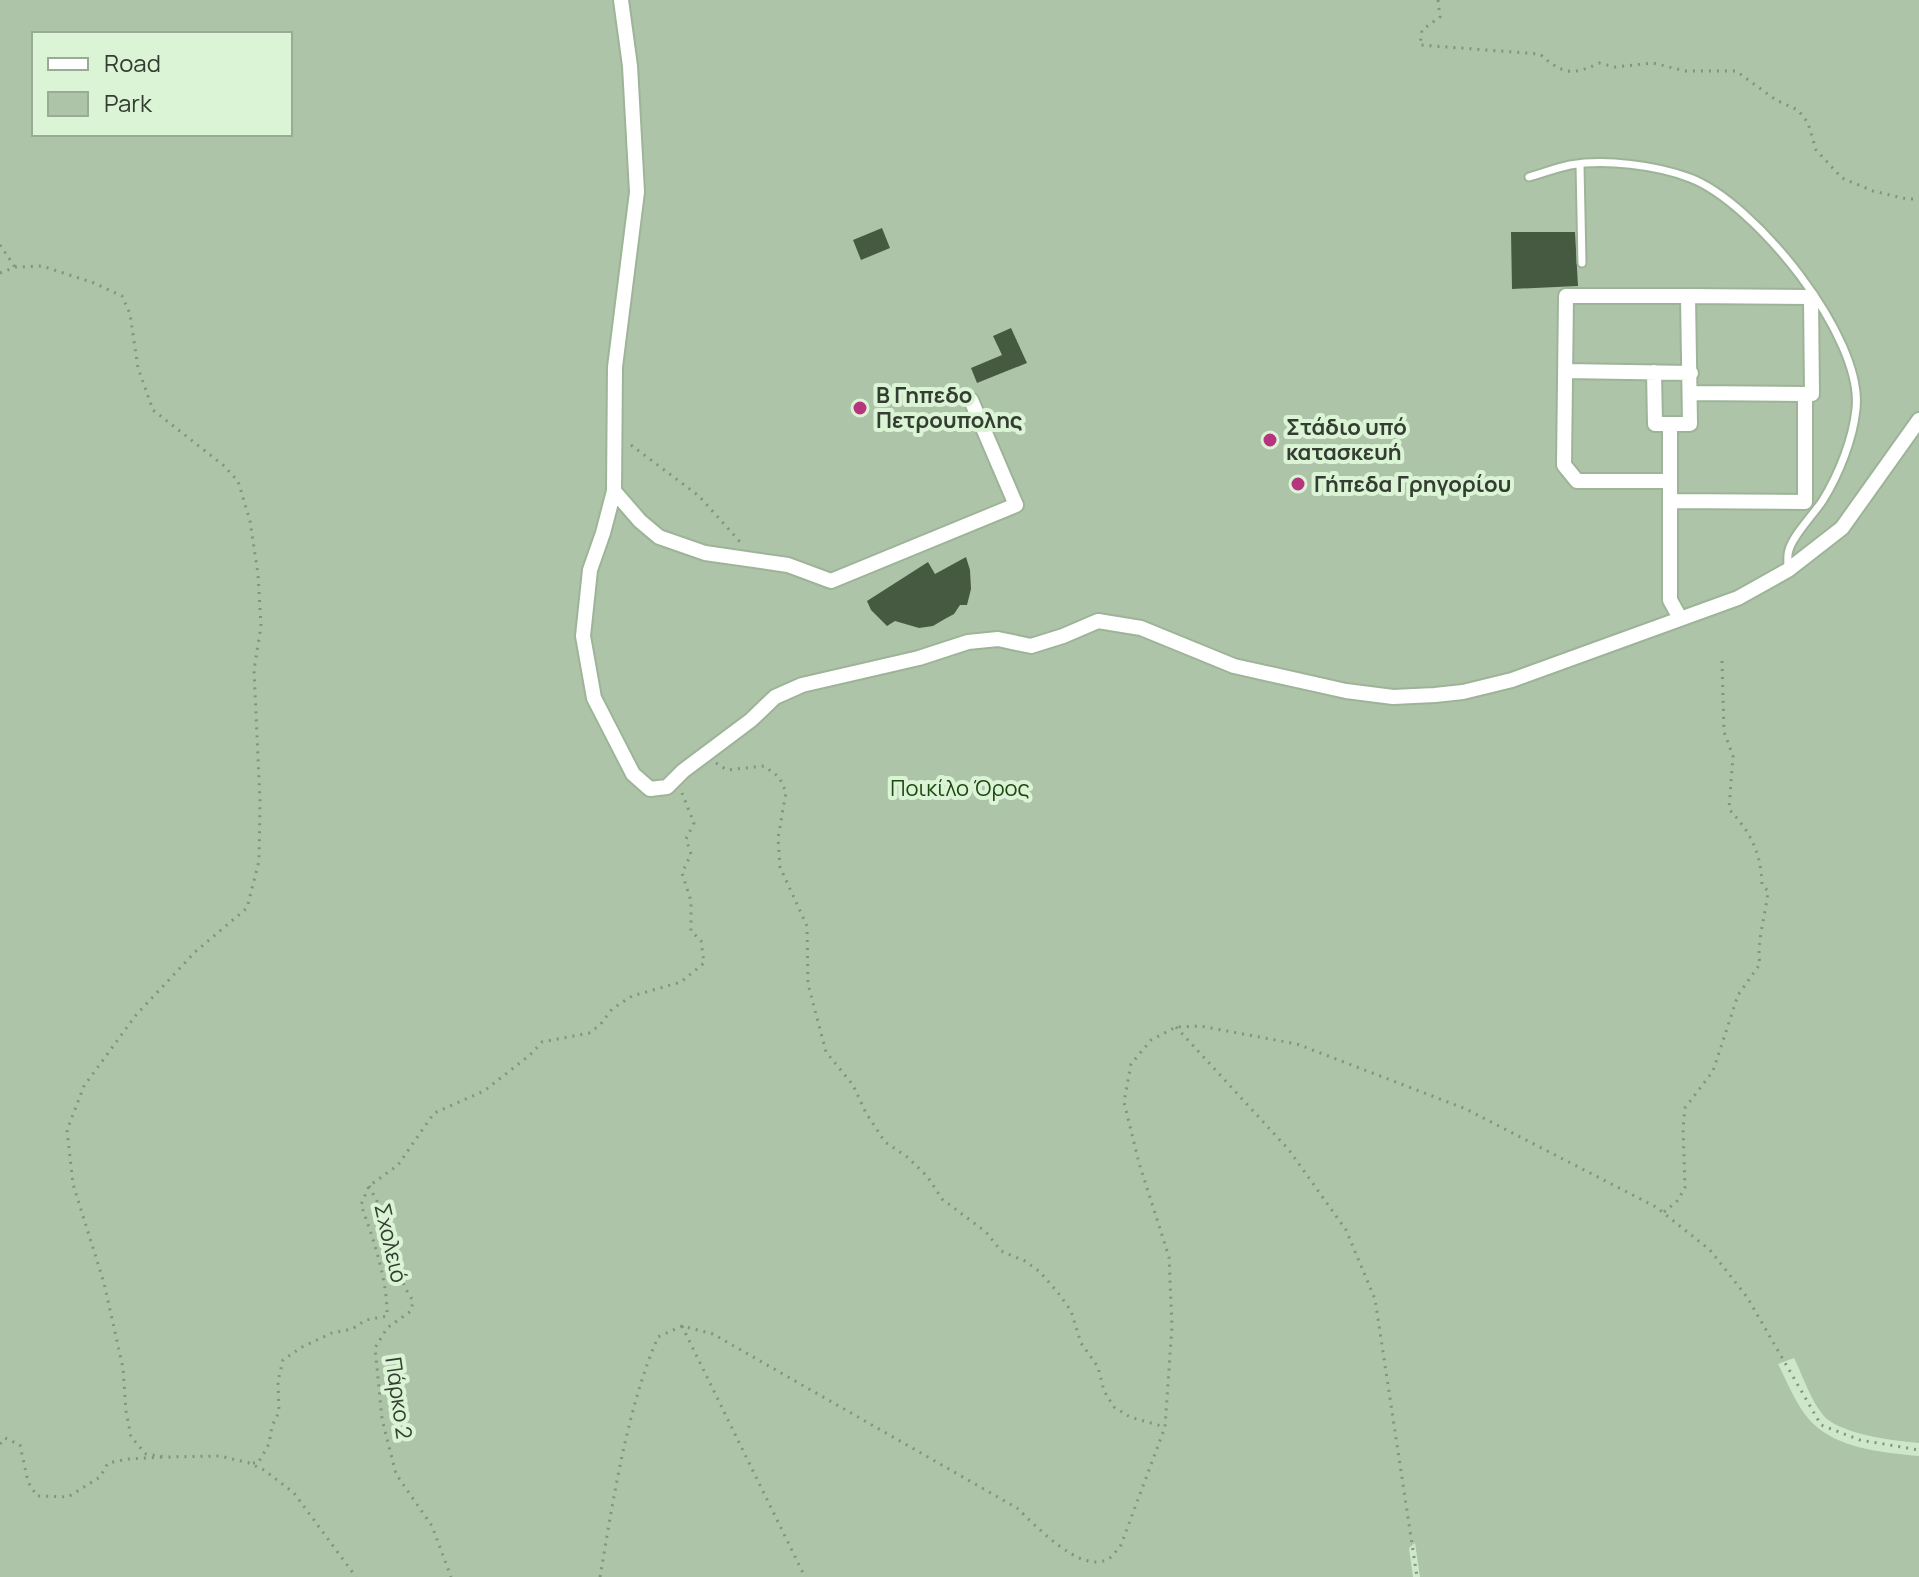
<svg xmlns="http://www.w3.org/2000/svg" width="1919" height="1577" viewBox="0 0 1919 1577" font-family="Manrope,sans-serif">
	<rect width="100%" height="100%" fill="#cfe7c9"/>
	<path fill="#aec4a9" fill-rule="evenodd" d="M0,0H1919V1443C1895,1441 1838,1434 1823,1415C1810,1399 1803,1376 1794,1358L1778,1364C1789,1385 1799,1413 1818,1428C1844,1449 1886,1453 1919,1456V1577H1420L1415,1543L1409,1548L1413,1577H0ZM34,34H290V134H34Z"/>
	<path fill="#465a41" d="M882,228L890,248L861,260L853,240Z
		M1511,232H1575L1578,286L1512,289Z
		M1011,328L1027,363L977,383L971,368L1002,355L993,336Z
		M966,557L970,570L971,589L967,605H960L954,614L943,620L933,626L919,628L895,621L887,626L871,610L867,601L928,562L935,574Z"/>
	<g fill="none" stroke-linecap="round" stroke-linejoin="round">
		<g stroke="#9db498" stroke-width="11">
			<path id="lane" d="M1580,165L1582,263
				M1529,177C1543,173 1556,168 1570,165C1605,159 1656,165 1690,178C1754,202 1864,337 1856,409C1853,439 1839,474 1823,500C1814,514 1793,535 1789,550C1787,555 1788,562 1788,568"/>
		</g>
		<g stroke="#9db498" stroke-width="18">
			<path id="street" d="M621,0L630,66L637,192L615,367L614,491L640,521L659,537L705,553L788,565L831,581L1016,505L971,400
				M1688,296L1811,297L1812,394H1805
				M1565,371L1691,373
				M1654,372L1655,424H1670
				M1670,481H1577L1564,465L1566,296H1688L1690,424H1670V600L1680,618
				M614,491L603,533L590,570L583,636L594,698L633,774L650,789L667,787L683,771L751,720L775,697L802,685L919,658L968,642L998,639L1031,646L1063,636L1098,621L1141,628L1234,666L1346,691L1393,697L1435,695L1463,692L1512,680L1738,598L1788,570L1842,528L1919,420
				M1670,501L1805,502V394L1691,393"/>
		</g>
		<path stroke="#82937e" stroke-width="3" stroke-dasharray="2 6" stroke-linecap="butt" d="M1438,0L1440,17L1422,30L1420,45L1540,54C1562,74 1572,76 1599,63L1615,67L1653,63L1685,71H1736L1776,100L1798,110L1808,123L1816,150L1842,178L1873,191L1907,199H1919
			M0,245L15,267
			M0,273L15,267L42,266L94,283L122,296L130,314L138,368L153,410L223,465L238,481L250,521L258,574L261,626L254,670L260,801L259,861L247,908L195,952L136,1015L84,1086L67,1130L73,1184L104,1283L123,1368L126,1411L131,1437L146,1454L165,1457L220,1456L249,1463L264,1470L294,1493L356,1577
			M631,445L699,496L741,543
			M716,763L727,770L764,766L779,777L786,792L778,838L780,867L807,926L808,984L826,1052L853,1085L866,1113L885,1142L906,1156L927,1176L942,1199L986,1232L1001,1251L1025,1261L1040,1272L1059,1294L1071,1311L1081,1343L1098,1367L1104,1391L1114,1407L1130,1417L1165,1427
			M1176,1027L1289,1150L1346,1230L1375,1299L1417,1577
			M369,1186L384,1215L389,1242L400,1265L404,1286L413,1301L411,1311L387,1328L375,1348L382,1419L396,1474L432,1526L451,1577
			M1664,1212L1677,1201L1685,1188L1683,1128L1685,1108L1713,1071L1738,995L1760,964C1756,943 1766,914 1768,891L1762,885C1761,852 1751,833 1729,809L1733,756L1724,732L1722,660
			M682,1326L805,1577
			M0,1444L5,1438L20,1445L28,1482L37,1496L68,1497L100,1477L108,1463L128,1459L163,1457
			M253,1463H258L269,1444L272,1426L279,1412L278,1381L283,1360L302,1347L332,1333L352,1329L366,1320L387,1316C388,1282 373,1237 361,1205L369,1186L398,1165L434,1113L484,1091L530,1055L542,1042L589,1033L600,1025L612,1009L632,996L681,982L704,963L701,941L691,931V901L682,873L691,854L686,839L694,823L682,793
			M600,1577C613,1501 627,1408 658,1337L682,1326L713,1334L1017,1508C1034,1524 1081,1575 1108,1559C1113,1556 1117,1550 1121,1545L1165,1427L1172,1326L1169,1257L1139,1163L1124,1102L1131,1064L1151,1040L1176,1027L1200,1026L1297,1044L1466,1109L1656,1207L1710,1250L1747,1297L1821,1425L1860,1440L1919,1450"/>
		<use href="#lane" stroke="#fff" stroke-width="7"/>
		<use href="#street" stroke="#fff" stroke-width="14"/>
	</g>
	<g fill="#b7357f" stroke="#dcf4d6" stroke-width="3">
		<circle cx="860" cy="408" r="8"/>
		<circle cx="1270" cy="440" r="8"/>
		<circle cx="1298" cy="484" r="8"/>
	</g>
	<g text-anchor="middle" stroke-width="8" stroke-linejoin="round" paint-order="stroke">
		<g font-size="22" font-weight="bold" fill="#343d32" stroke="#dcf4d6" text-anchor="start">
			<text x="876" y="403">Β Γηπεδο<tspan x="876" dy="25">Πετρουπολης</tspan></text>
			<text x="1286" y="435">Στάδιο υπό<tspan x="1286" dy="25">κατασκευή</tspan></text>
			<text x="1314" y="492">Γήπεδα Γρηγορίου</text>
		</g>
		<g font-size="22" fill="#1d4811" stroke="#dcf4d6">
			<text x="960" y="796">Ποικίλο Όρος</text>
		</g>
		<g font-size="22" fill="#343d32" stroke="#dcf4d6">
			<text transform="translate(391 1243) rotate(77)" y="8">Σχολειό</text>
			<text transform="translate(399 1398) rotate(82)" y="8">Πάρκο 2</text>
		</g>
	</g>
	<rect x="32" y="32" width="260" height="104" fill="#dcf4d6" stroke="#99ab94" stroke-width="2"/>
	<rect x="48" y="58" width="40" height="12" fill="#ffffff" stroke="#99ab94" stroke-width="2"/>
	<text x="104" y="72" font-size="24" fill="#343d32">Road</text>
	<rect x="48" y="92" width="40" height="24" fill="#aec4a9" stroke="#99ab94" stroke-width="2"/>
	<text x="104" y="112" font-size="24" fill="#343d32">Park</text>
</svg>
